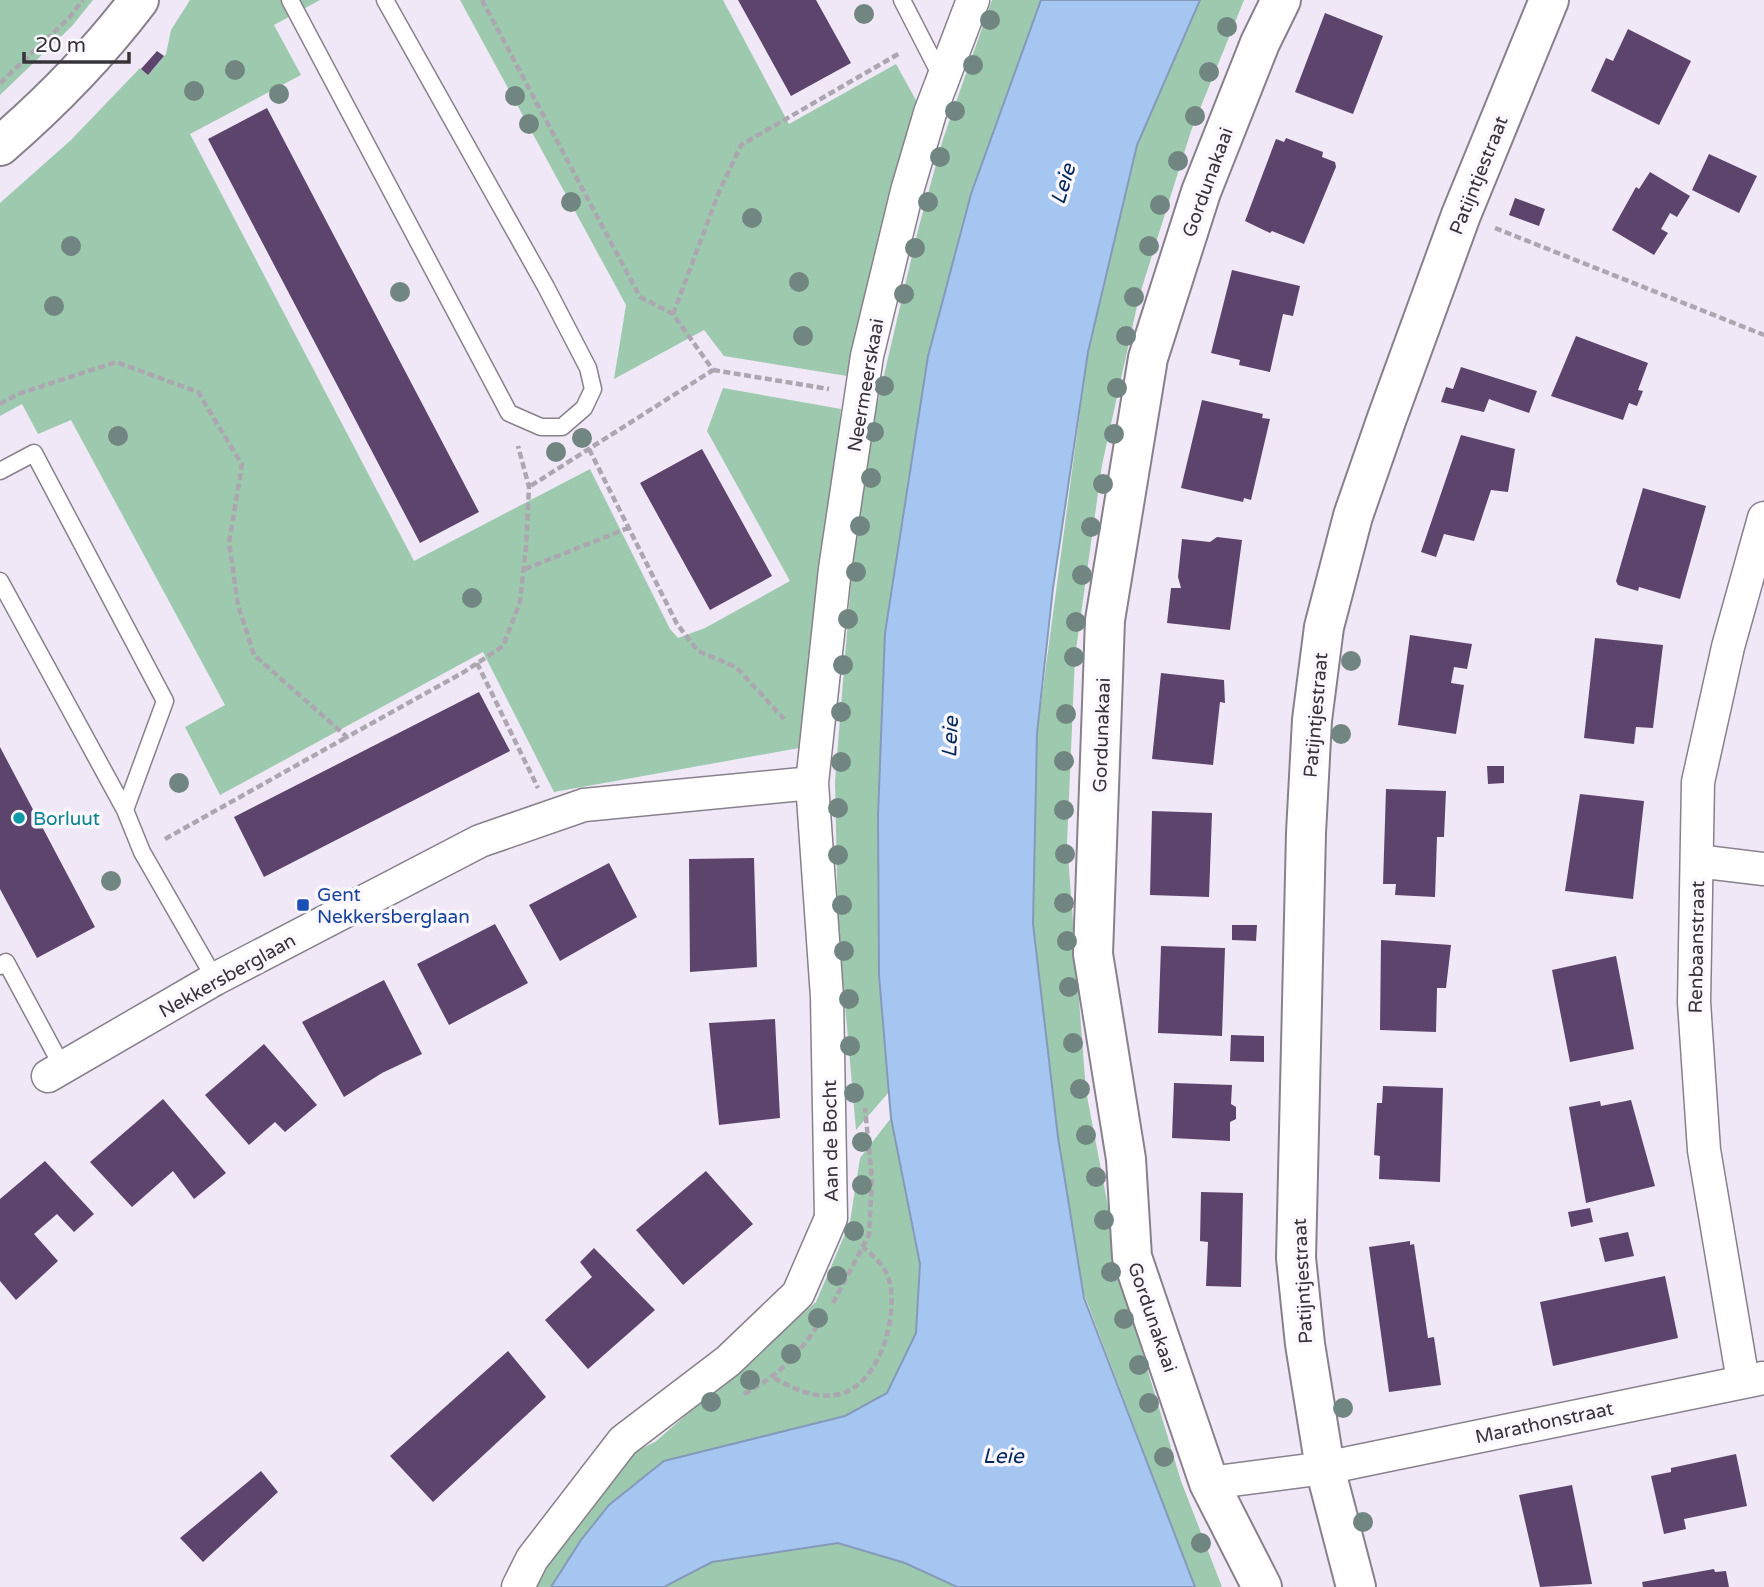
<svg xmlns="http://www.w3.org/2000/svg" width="1764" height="1587" viewBox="0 0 1764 1587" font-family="'Varela Round',sans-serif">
	<rect width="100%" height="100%" fill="#f0e8f6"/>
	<path fill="#9dc9ae" d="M0,0H93L72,26L0,95Z
		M190,0H320L274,25L301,75L190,134L414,561L590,469L670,629L678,638L705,628L790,581L707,431L723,388L841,409L825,564L799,748L554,792L483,652L220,795L185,727L225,705L71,420L38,434L22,404L0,416V203L71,140L140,68L148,75L166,54L171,30Z
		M460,0H723L789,124L896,64L917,102L892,184L847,376L724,356L704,330L614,379L626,305Z
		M992,0H1041L971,194L928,356L879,975L889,1092L856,1130L838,925L835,781L854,545L874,418L918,230L943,139Z
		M1200,0H1244L1191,131L1139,297L1102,465L1075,657L1067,843L1086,1091L1125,1295L1181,1481L1222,1587H1195L1084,1294L1058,1137L1033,924L1037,733L1088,352L1137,145Z
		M891,1118L920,1264L916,1333L887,1393L845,1416L664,1461L609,1505L581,1540L551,1587H532L547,1562L632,1453L655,1442L816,1302L850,1222L860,1158Z
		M838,1543L905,1563L957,1587H664L712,1562Z"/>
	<path fill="#a6c6f2" stroke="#859aba" stroke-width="2" d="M1041,0H1200L1137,145L1088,352L1053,588L1037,733L1033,924L1058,1137L1084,1298L1195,1587H957L905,1563L838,1543L712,1562L664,1587H551L581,1540L609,1505L664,1461L845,1416L887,1393L916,1333L920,1264L891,1118L879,975L878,816L885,633L928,356L971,194Z"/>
	<path fill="#5d446d" d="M738,0H816L851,63L791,96Z
		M1325,13L1383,36L1353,114L1295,92Z
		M1628,29L1691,61L1659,125L1591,91L1606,58L1613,61Z
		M157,51L164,56L148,75L141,69Z
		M267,108L479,512L420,543L208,139Z
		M1286,138L1323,152L1322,157L1335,162L1336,167L1304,244L1272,231L1270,233L1245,221L1276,139L1284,142Z
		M1709,154L1757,176L1739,213L1692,190Z
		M1650,172L1690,196L1677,217L1670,213L1661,229L1668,233L1654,255L1612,230L1636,187L1639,189Z
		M1515,198L1545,209L1539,226L1509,215Z
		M1232,270L1300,286L1293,316L1283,314L1270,372L1239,365L1240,360L1211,353Z
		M1576,336L1648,363L1638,390L1643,391L1637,406L1629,403L1623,420L1551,396Z
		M1461,367L1537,391L1529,413L1489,399L1484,412L1441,402L1446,387L1453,389Z
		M1202,400L1263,414L1262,418L1270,419L1251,500L1244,498L1243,502L1181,488Z
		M1461,435L1515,449L1508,492L1491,490L1474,541L1444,534L1436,557L1421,552Z
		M702,449L772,576L710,610L640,483Z
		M1643,488L1706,506L1680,599L1639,587L1638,591L1618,585L1616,581Z
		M1217,537L1242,540L1230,630L1167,623L1171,588H1181L1178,577L1182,539L1210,542Z
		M1410,635L1472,644L1467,669L1454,667L1451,683L1464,685L1456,734L1398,725Z
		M1595,638L1663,645L1653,728L1636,727L1634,744L1584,738Z
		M1161,673L1224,680L1225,703L1220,702L1213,765L1152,759Z
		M479,692L510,751L264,877L234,817Z
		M0,747L95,927L37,958L0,889Z
		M1487,766H1504V783L1488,784Z
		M1386,789L1446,791L1444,837H1437L1435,897L1395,895L1396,884H1383Z
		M1580,794L1644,801L1633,899L1565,891Z
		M1152,811L1212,813L1209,897L1150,895Z
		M754,858L757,967L690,972L689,859Z
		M609,863L637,917L560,961L529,905Z
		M495,924L528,983L449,1025L417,964Z
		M1232,925H1257L1256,941L1232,940Z
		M1381,940L1451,945L1446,988H1437L1436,1032L1380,1030Z
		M1161,946L1225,948L1222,1036L1158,1033Z
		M1616,956L1634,1049L1570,1062L1552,970Z
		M384,980L422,1054L382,1073L344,1097L302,1022Z
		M775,1019L780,1118L719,1125L709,1023Z
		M1231,1035L1264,1036V1062L1230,1061Z
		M264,1044L317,1105L285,1132L275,1122L249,1145L205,1095Z
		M1174,1083L1232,1085L1231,1104L1236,1107V1119L1230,1122V1141L1172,1138Z
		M1383,1086L1443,1088L1440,1182L1379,1179L1380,1156L1374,1155L1377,1103H1382Z
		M163,1099L226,1173L194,1199L173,1171L132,1207L90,1162Z
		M1631,1100L1655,1186L1586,1203L1569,1107L1600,1101L1601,1106Z
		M45,1161L94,1214L74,1232L57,1214L34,1234L58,1261L16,1300L0,1281V1199Z
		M706,1171L753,1224L683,1285L636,1230Z
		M1201,1192L1243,1193L1241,1287L1206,1286L1208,1242L1200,1241Z
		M1590,1208L1593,1222L1571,1227L1568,1212Z
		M1628,1232L1634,1256L1605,1262L1599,1238Z
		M1410,1241V1245L1414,1244L1428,1338L1434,1337L1441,1385L1389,1392L1369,1247Z
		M594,1248L655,1310L588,1369L545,1320L592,1277L580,1262Z
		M1665,1276L1678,1338L1553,1366L1540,1302Z
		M508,1351L546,1397L433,1502L390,1456Z
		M1736,1454L1747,1506L1684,1519L1686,1529L1664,1534L1651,1476L1671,1472V1468Z
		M261,1471L278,1492L203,1562L180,1538Z
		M1572,1485L1592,1584L1540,1587L1519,1495Z
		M1714,1569L1715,1572L1726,1571L1729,1587H1643L1642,1582Z"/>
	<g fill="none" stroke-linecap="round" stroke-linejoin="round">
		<g stroke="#88818d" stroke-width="19">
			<path id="service" d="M290,0L509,413L541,427H562L584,408L593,389L588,368L546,287L385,0
				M902,0L942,78
				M0,471L34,453L165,701L125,810
				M0,581L125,810L142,852L215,979
				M0,966L6,962L63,1068"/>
		</g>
		<g stroke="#88818d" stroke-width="35">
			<path id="minor" d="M1697,861L1764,869
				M48,1076L215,979L480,841L584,805L812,783
				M1743,1381L1704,1150L1694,1002L1698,782L1728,647L1764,518
				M1209,1483L1325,1468L1763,1378
				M518,1587L532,1559L623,1441L728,1361L798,1294L831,1218L827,997L812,783L835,569L867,356L907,191L930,113L973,0"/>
		</g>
		<g stroke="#88818d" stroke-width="42">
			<path id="tertiary" d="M0,146C51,102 98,54 139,0
				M1262,1587L1209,1483L1132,1257L1126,1159L1093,954L1105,620L1148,358L1201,192L1260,43L1281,0
				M1356,1587L1325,1468L1305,1344L1296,1258L1306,833L1312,720L1324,627L1353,516L1387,418L1461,215L1549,0"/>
		</g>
		<path stroke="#aca6b0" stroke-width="4.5" stroke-dasharray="7 3.5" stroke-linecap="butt" d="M482,0L640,297L673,314L713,370L529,487
			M0,83L69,18L83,0
			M1495,228L1764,335
			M673,314L719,192L741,145L900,53
			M713,370L829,389
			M0,404L18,394L116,362L198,392L242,465L229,543L238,605L254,655L347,737L464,672L503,646L520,602L526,547L529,487L518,446
			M589,449L677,624L698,651L736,667L784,719
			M525,569L628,528
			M477,663L538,788
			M165,839L347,737
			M833,1303L869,1235L872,1179L865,1108
			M774,1378C795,1389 815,1400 840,1394C880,1384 899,1315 889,1280C885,1266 874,1256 863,1247
			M744,1394C781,1374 797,1356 820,1322"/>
		<use href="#service" stroke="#fff" stroke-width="16"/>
		<use href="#minor" stroke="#fff" stroke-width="32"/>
		<use href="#tertiary" stroke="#fff" stroke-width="38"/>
	</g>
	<g fill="#728681">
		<circle cx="864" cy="14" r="10"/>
		<circle cx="990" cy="20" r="10"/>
		<circle cx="1227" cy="27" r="10"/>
		<circle cx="973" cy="65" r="10"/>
		<circle cx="235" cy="70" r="10"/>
		<circle cx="1209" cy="72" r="10"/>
		<circle cx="194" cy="91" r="10"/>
		<circle cx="279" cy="94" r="10"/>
		<circle cx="515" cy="96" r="10"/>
		<circle cx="955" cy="111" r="10"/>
		<circle cx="1195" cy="116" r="10"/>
		<circle cx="529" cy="124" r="10"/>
		<circle cx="940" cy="157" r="10"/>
		<circle cx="1178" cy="161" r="10"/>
		<circle cx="571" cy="202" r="10"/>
		<circle cx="928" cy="202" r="10"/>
		<circle cx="1160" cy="205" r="10"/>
		<circle cx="752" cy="218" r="10"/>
		<circle cx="71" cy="246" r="10"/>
		<circle cx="1149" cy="246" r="10"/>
		<circle cx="915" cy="248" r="10"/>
		<circle cx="799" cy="282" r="10"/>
		<circle cx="400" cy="292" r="10"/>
		<circle cx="904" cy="294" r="10"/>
		<circle cx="1134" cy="297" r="10"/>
		<circle cx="54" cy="306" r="10"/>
		<circle cx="803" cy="336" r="10"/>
		<circle cx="1126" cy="336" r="10"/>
		<circle cx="884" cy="386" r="10"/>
		<circle cx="1117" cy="388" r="10"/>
		<circle cx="874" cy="432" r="10"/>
		<circle cx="1114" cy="434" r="10"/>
		<circle cx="118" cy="436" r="10"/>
		<circle cx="582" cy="438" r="10"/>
		<circle cx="556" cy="452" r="10"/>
		<circle cx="871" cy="478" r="10"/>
		<circle cx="1103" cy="484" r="10"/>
		<circle cx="860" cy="526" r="10"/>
		<circle cx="1091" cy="527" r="10"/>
		<circle cx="856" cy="572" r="10"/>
		<circle cx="1082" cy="575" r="10"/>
		<circle cx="472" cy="598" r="10"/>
		<circle cx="848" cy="619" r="10"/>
		<circle cx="1076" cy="622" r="10"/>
		<circle cx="1074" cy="657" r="10"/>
		<circle cx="1351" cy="661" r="10"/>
		<circle cx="843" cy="665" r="10"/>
		<circle cx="841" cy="712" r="10"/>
		<circle cx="1066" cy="714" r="10"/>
		<circle cx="1341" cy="734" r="10"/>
		<circle cx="1064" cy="761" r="10"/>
		<circle cx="841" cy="762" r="10"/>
		<circle cx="179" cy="783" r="10"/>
		<circle cx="838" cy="808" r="10"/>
		<circle cx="1064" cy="810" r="10"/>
		<circle cx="1065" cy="854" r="10"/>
		<circle cx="838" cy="855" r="10"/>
		<circle cx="111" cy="881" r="10"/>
		<circle cx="1064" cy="903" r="10"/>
		<circle cx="842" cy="905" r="10"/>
		<circle cx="1067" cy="941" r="10"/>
		<circle cx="844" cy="951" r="10"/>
		<circle cx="1069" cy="987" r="10"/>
		<circle cx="849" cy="999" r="10"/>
		<circle cx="1073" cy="1043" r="10"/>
		<circle cx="850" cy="1046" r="10"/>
		<circle cx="1080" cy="1089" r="10"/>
		<circle cx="854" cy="1093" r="10"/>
		<circle cx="1086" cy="1135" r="10"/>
		<circle cx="862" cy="1142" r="10"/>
		<circle cx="1096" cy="1177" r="10"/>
		<circle cx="862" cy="1185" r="10"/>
		<circle cx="1104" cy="1220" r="10"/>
		<circle cx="854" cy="1231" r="10"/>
		<circle cx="1111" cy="1272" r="10"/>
		<circle cx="837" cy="1276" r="10"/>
		<circle cx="818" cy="1318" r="10"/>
		<circle cx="1124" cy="1319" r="10"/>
		<circle cx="791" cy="1354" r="10"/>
		<circle cx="1139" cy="1365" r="10"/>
		<circle cx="750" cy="1380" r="10"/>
		<circle cx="711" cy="1402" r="10"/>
		<circle cx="1149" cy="1403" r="10"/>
		<circle cx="1343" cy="1408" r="10"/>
		<circle cx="1164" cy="1457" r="10"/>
		<circle cx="1363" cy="1522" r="10"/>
		<circle cx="1201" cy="1543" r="10"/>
	</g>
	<circle fill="#0f9aa8" stroke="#fbf7ff" stroke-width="2.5" cx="19" cy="818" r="7"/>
	<rect fill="#1a4fb4" stroke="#fbf7ff" stroke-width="2.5" x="296" y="898" width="14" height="14" rx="3.5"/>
	<g text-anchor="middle" stroke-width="7" stroke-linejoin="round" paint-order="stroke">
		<g font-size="19" fill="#373439" stroke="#fbf7ff">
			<text transform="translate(1478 175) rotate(-68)" y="7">Patijntjestraat</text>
			<text transform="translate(1207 182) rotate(-70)" y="7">Gordunakaai</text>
			<text transform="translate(865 385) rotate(-80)" y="7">Neermeerskaai</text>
			<text transform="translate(1315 715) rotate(-85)" y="7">Patijntjestraat</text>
			<text transform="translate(1101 735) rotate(-88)" y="7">Gordunakaai</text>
			<text transform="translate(1696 947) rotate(-89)" y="7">Renbaanstraat</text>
			<text transform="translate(227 975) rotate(-29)" y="7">Nekkersberglaan</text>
			<text transform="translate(830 1141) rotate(-91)" y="7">Aan de Bocht</text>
			<text transform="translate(1302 1281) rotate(-93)" y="7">Patijntjestraat</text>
			<text transform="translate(1153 1317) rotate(71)" y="7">Gordunakaai</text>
			<text transform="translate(1544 1422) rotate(-12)" y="7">Marathonstraat</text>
		</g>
		<g font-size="19" fill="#0d838f" stroke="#fbf7ff" text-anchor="start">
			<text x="33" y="825">Borluut</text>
		</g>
		<g font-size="19" fill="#164399" stroke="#fbf7ff" text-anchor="start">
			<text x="317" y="901">Gent<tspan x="317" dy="22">Nekkersberglaan</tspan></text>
		</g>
		<g font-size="21" font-style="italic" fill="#00275a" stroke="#fbf7ff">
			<text transform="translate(1063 184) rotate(-73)" y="7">Leie</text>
			<text transform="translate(950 737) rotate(-87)" y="7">Leie</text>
			<text x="1003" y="1463">Leie</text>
		</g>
	</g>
	<path d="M24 52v10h105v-10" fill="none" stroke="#373439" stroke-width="3.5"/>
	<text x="35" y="52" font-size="21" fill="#373439" stroke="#fbf7ff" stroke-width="5" paint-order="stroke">20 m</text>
</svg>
